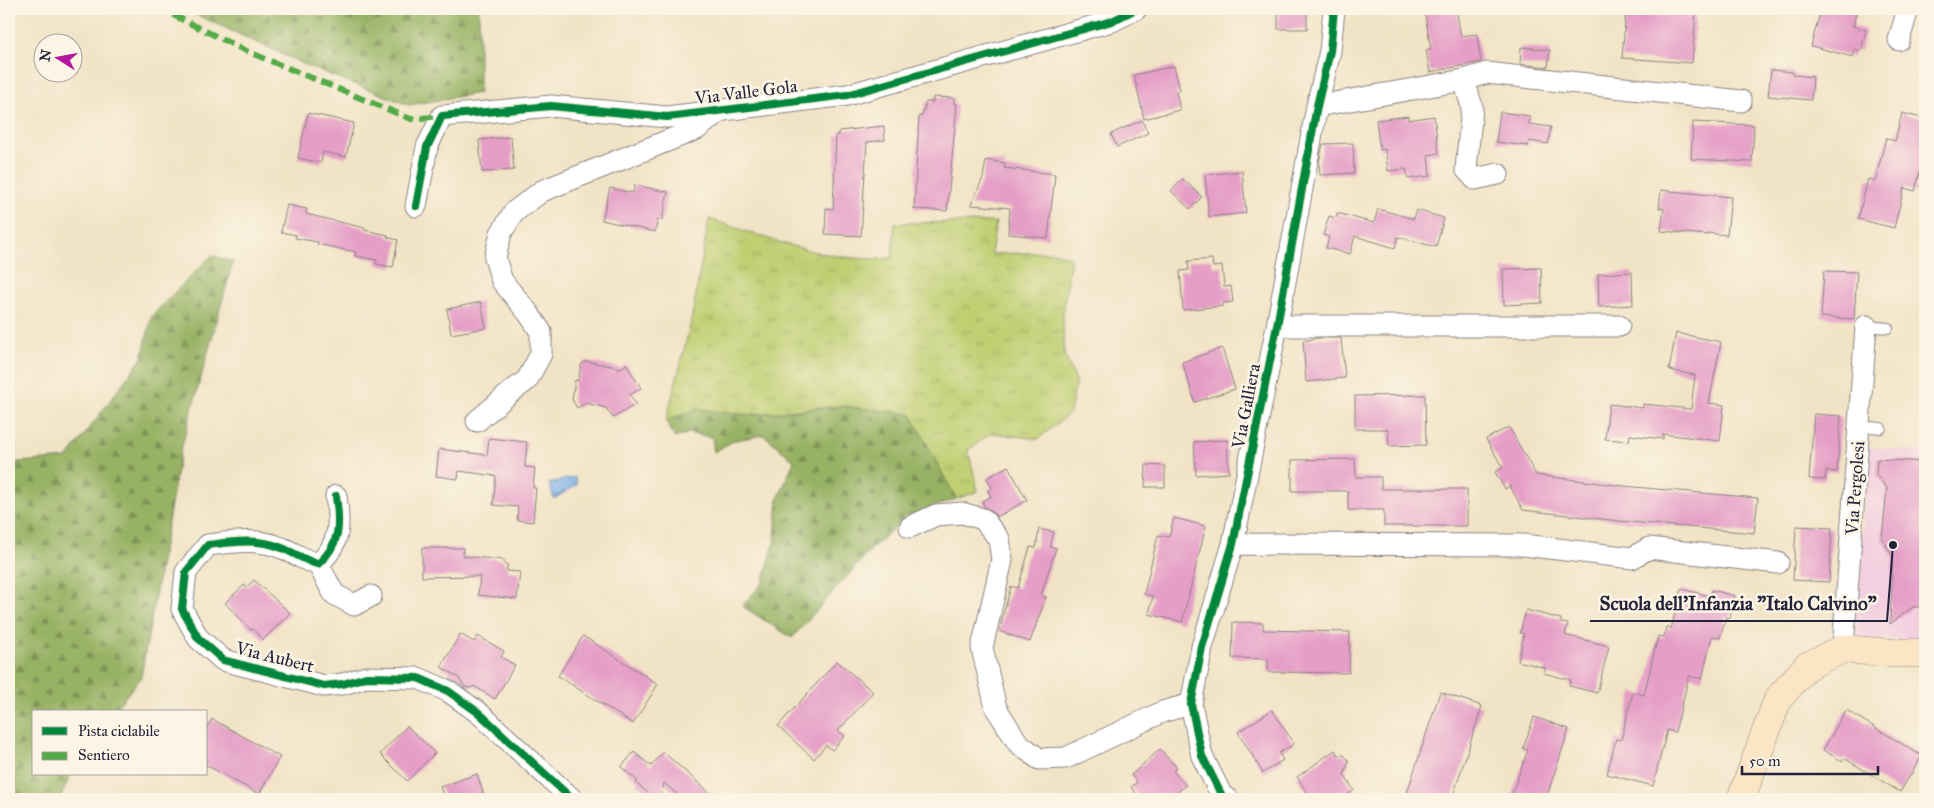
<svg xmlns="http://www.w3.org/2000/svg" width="1934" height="808" viewBox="0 0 1934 808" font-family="'IM FELL Great Primer',serif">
	<defs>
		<pattern id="grass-tufts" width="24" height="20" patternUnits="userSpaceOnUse" patternTransform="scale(1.25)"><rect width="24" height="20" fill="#bfcf72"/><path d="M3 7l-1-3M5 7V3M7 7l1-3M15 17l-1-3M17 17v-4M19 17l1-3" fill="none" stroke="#a4b164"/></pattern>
		<pattern id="forest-firs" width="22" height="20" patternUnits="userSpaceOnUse" patternTransform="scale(1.25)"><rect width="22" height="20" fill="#97b264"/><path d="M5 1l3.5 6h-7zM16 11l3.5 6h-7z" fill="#7b9054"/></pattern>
		<pattern id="water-waves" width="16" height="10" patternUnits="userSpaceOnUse" patternTransform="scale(1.25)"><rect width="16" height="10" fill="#80b2ec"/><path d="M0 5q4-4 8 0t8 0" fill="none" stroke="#6890c0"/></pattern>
	</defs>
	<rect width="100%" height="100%" fill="#fcf5e5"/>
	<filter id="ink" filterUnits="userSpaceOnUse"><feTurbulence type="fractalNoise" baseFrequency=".02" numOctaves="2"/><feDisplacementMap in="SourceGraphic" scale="10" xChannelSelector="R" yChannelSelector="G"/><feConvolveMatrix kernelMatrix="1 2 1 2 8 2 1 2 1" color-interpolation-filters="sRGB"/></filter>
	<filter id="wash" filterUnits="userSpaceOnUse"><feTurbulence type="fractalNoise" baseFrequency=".0096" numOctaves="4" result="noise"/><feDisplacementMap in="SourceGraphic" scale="20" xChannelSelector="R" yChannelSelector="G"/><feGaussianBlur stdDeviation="1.12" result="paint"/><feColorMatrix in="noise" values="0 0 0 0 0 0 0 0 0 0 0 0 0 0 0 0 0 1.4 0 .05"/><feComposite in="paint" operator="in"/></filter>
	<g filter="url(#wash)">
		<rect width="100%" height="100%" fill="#f1e3c5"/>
		<path fill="#f3cfdf" d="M1868,447L1925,452V642L1855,638Z"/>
		<path fill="url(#grass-tufts)" stroke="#707856" d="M709,219C769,238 829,264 892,258L895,223L996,222L991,254L1053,252L1071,257L1063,314L1064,354L1076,380L1070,413L1038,439L991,433L968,450L978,491L956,499L910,414L841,406L747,415L696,409L666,421L691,322Z"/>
		<path fill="url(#forest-firs)" stroke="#5c6a50" d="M184,9H479V93L409,105L312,68Z
			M212,255L233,262L180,453L141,677L113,712H34V774H71L60,799H9V463L67,458L142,358L152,315Z
			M841,406L911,414L956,499L907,516L873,547L792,638L742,606L763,583L775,539L778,499L794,461L764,435L735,440L714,452L712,437L688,433L675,438L666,421L696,409L747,415Z"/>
		<path fill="url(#water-waves)" stroke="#516a94" d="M575,477L577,485L554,499L549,483Z"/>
		<g id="blocks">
			<path fill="#e59fc7" d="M1278,9H1307V29H1278Z
				M1424,9H1456L1461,36L1477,34L1481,62L1430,72L1426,50L1431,49Z
				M1626,9L1696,12L1692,63L1622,58Z
				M1821,9H1857L1853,26L1866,30L1861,51L1855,49L1853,57L1811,46Z
				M1521,47L1550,50L1548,67L1520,64Z
				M1174,66L1180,90L1176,91L1180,110L1144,119L1134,75Z
				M1771,70L1793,72V75L1813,77L1811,100L1768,96Z
				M933,97L954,98V104H957L947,211L914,209L919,116H922L926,102H933Z
				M1500,112L1530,116L1529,124L1551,127L1548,144L1529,141L1528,146L1496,142Z
				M308,113L354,123L346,157L323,152L321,163L298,158Z
				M1902,113L1925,119V152L1915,191L1904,188L1894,228L1858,219L1868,179L1875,181L1886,138L1895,141Z
				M1408,116V120L1434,116L1439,153L1428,155L1430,176L1408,179L1406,169L1388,171L1385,149L1380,150L1376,120Z
				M1142,120L1148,133L1117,147L1111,134Z
				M1693,122L1754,125L1752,162L1691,159Z
				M884,126L885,140L867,142L861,236L825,234L826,208L833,209L836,135H839V131Z
				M511,137L514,170L482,172L479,140Z
				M1353,143L1354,173L1320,175L1319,163L1323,144Z
				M986,160L1005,163L1004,168L1055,174L1048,238L1008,234L1010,208L971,205L983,178Z
				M1242,171L1246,213L1209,217L1205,175Z
				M1183,179L1202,197L1190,209L1171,191Z
				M635,185L668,192L662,220H658L655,232L602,220L610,188L633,193Z
				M1661,190L1731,197L1727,235L1708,233V235L1661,231L1664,208H1659Z
				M287,205L307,209L306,214L365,228L364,230L388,235L387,237L398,240L393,267L376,264L377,260L355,256L356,252L317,244L318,242L295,238L296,235L281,232Z
				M1378,209L1414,219L1416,210L1444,218L1436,247L1398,237L1395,248L1355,236L1350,254L1326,248L1329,237L1323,235L1329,216L1336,218L1337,213L1374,223Z
				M1212,259L1213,267L1222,266L1224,287L1231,286L1233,302L1223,303V306L1183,310L1180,271L1189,270L1188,261Z
				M1541,268L1542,303L1504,305L1503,269Z
				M1824,271L1857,272L1854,319L1821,317Z
				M1632,272L1633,305L1599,307L1598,274Z
				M481,302L486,328L451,334L447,309Z
				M1676,333L1721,342L1709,403L1724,405L1720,441L1663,434V439L1630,435L1629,441L1605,439L1609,404L1643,408V404L1691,409L1695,375L1669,370Z
				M1318,338H1341L1345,378L1306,382L1303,341Z
				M1222,348L1235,389L1195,402L1182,362Z
				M586,361L621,368L626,364L641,388L630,395L636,404L613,418L606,408L586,403L577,408L572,399L575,380L578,381L581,365Z
				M1425,395L1426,445L1389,446L1388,429H1355V396Z
				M1814,414L1841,416L1837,472L1826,471L1825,480L1809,479Z
				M1509,427L1536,475L1623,486L1758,498L1754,533L1619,521L1523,510L1510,486L1505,489L1495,472L1503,468L1486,439Z
				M489,438L527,442L525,467L535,468L533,488H536L533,522L517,520L518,507L493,505L496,476L459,471L458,479L436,476L439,449L487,455Z
				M1227,440L1229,473L1196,475L1194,442Z
				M1355,459L1356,477H1381V489H1467V526H1384V510H1348V491H1292V460Z
				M1877,459L1925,462V607H1913L1890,624L1893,556L1882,539L1887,488L1876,475Z
				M1146,465L1165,466V487H1145Z
				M1008,466L1027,500L997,517L992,511L985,507L982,501L991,497L988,490L992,488L987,478Z
				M1174,518L1206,526L1182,622L1149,614L1153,596L1144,594L1158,535L1169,537Z
				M1796,526L1832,528L1829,582L1793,580Z
				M1039,529L1054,532L1050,547L1056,548L1041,595L1046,597L1030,642L999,631L1011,586L1018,588L1030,547L1036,548Z
				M422,548H463V556L504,560V564H507V571L520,572L517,599L478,595L480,576L422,577Z
				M254,580L290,613L263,640L253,629L251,630L225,603L244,585L247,587Z
				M1681,589L1711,596L1712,590L1735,596L1730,618L1726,617L1720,638L1712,636L1702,679L1689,676L1675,732L1667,730L1653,786L1607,774L1616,739L1621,740L1633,692L1644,695L1658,636L1664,637L1666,627L1671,629Z
				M1526,610L1561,619V623L1568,624L1565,635L1609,646L1597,693L1569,686L1571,680L1543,673L1546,668L1518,661L1524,634L1520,633Z
				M1233,622L1263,623V630L1350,632L1349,673L1268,672V659L1232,658Z
				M460,634L474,642L478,636L504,651L501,657L515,665L495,699L474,686L470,688L465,687L458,677L441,667Z
				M583,636L658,684L633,724L558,676Z
				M837,661L873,692L838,731L845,736L832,750L826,745L814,759L778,726Z
				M1440,692L1482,706L1452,799H1405Z
				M1272,710L1294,744L1279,753L1283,760L1263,773L1238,732Z
				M1846,710L1922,756L1900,792L1844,758L1842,761L1823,750Z
				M1534,717L1569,729L1546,799H1510L1528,750L1523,749Z
				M212,719L280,757L259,794L206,765V729Z
				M407,726L435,753L407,781L380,754Z
				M1160,749L1177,768L1173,771L1186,785L1169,799H1141L1131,787L1137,782L1131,775Z
				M1335,750L1338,755H1344L1349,761L1344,775L1354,790L1342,799H1312L1297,777Z
				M634,752L651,766L663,752L717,799H683L664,783L661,799H655L636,783L638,781L621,767Z
				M477,774L485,799H445L440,787Z"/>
		</g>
	</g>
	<g filter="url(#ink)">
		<use href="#blocks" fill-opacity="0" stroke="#8a8280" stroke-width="1"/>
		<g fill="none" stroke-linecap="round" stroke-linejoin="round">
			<g stroke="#8a8280" stroke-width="12">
				<path id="lane" d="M1866,326L1888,328
					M1859,426L1881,428"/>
			</g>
			<g stroke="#8a8280" stroke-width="23">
				<path id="street" d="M1899,40L1908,9
					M1464,80L1472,107L1466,169L1475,179L1498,174
					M1317,106L1464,80L1487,73L1741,101
					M416,206L427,147L442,116L551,106L667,117L847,95L1112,21L1136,9
					M1277,326H1619
					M477,421L511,392L527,380L541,354V332L529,314L502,281L495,258L501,233L514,212L542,191L697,129L720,111
					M336,496C340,524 341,544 318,564C305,561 295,553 282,548C258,538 233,542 208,545L186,572L182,609L198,638L223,660L324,686L343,684L366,677L418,678L448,691L479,713L572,799
					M910,527L936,515L962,513L983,519L999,539L1002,560L982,648L996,708L1018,743L1039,759L1066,758L1162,712L1191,704
					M1233,544L1524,545L1632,558L1649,548L1778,563
					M318,564L334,594L354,605L371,596
					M1843,649L1866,326
					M1228,799L1222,796L1202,756L1191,704L1202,647L1233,544L1277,326L1317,106L1330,51L1334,9"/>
			</g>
			<g stroke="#8a8280" stroke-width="29">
				<path id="secondary" d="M1741,799L1778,699L1807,666L1843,649L1891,653H1925"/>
			</g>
			<use href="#lane" stroke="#fff" stroke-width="10"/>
			<use href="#street" stroke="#fff" stroke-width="21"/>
			<use href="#secondary" stroke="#fce5c4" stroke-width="28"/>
			<path stroke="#53aa46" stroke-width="6" stroke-dasharray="12 6" stroke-linecap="butt" d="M156,9L167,12L244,50L411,119L442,116"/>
			<g stroke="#fcf5e5" stroke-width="11">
				<path id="cycleway" d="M416,206L427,147L442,116L551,106L667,117L847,95L1112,21L1136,9
					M336,496C340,524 341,544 318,564C305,561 295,553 282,548C258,538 233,542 208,545L186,572L182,609L198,638L223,660L324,686L343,684L366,677L418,678L448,691L479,713L572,799
					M1228,799L1222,796L1202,756L1191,704L1202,647L1233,544L1277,326L1317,106L1330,51L1334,9"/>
			</g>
			<use href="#cycleway" stroke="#00873e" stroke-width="8"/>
		</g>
	</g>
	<g text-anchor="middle" stroke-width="5" stroke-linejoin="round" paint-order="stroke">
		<g font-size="18" fill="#22223b" stroke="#fcf5e5">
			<text transform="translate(746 92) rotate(-7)" y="6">Via Valle Gola</text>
			<text transform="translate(1246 406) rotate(-79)" y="6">Via Galliera</text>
			<text transform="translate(1855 488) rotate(-86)" y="6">Via Pergolesi</text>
			<text transform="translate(275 657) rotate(14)" y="6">Via Aubert</text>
		</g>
	</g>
	<path fill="none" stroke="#22223b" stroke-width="2" d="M1893 545L1887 621H1590"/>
	<circle fill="#22223b" stroke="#fcf5e5" stroke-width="2" cx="1893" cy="545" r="5"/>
	<g font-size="19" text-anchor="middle" font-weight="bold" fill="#22223b" stroke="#fcf5e5" stroke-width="5" stroke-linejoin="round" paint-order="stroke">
		<text x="1738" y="610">Scuola dell'Infanzia "Italo Calvino"</text>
	</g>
	<rect width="1934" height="808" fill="none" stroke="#fcf5e5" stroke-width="30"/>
	<rect x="32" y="710" width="175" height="65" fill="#fcf5e5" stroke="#a5a1a1"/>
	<rect x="42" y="727" width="25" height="8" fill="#00873e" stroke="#a5a1a1"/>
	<text x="78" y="736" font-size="15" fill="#22223b">Pista ciclabile</text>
	<rect x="42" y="752" width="25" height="8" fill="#53aa46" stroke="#a5a1a1"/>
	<text x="78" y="760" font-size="15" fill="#22223b">Sentiero</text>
	<g transform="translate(58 58) rotate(281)"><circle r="24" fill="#fcf5e5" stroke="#a5a1a1"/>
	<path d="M0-4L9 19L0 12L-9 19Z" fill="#b5179e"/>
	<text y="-8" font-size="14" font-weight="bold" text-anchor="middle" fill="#22223b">N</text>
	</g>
	<path d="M1742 766v8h136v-8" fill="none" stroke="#22223b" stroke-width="2.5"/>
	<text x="1749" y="766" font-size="15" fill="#22223b" stroke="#fcf5e5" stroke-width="4" paint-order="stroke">50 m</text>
</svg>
